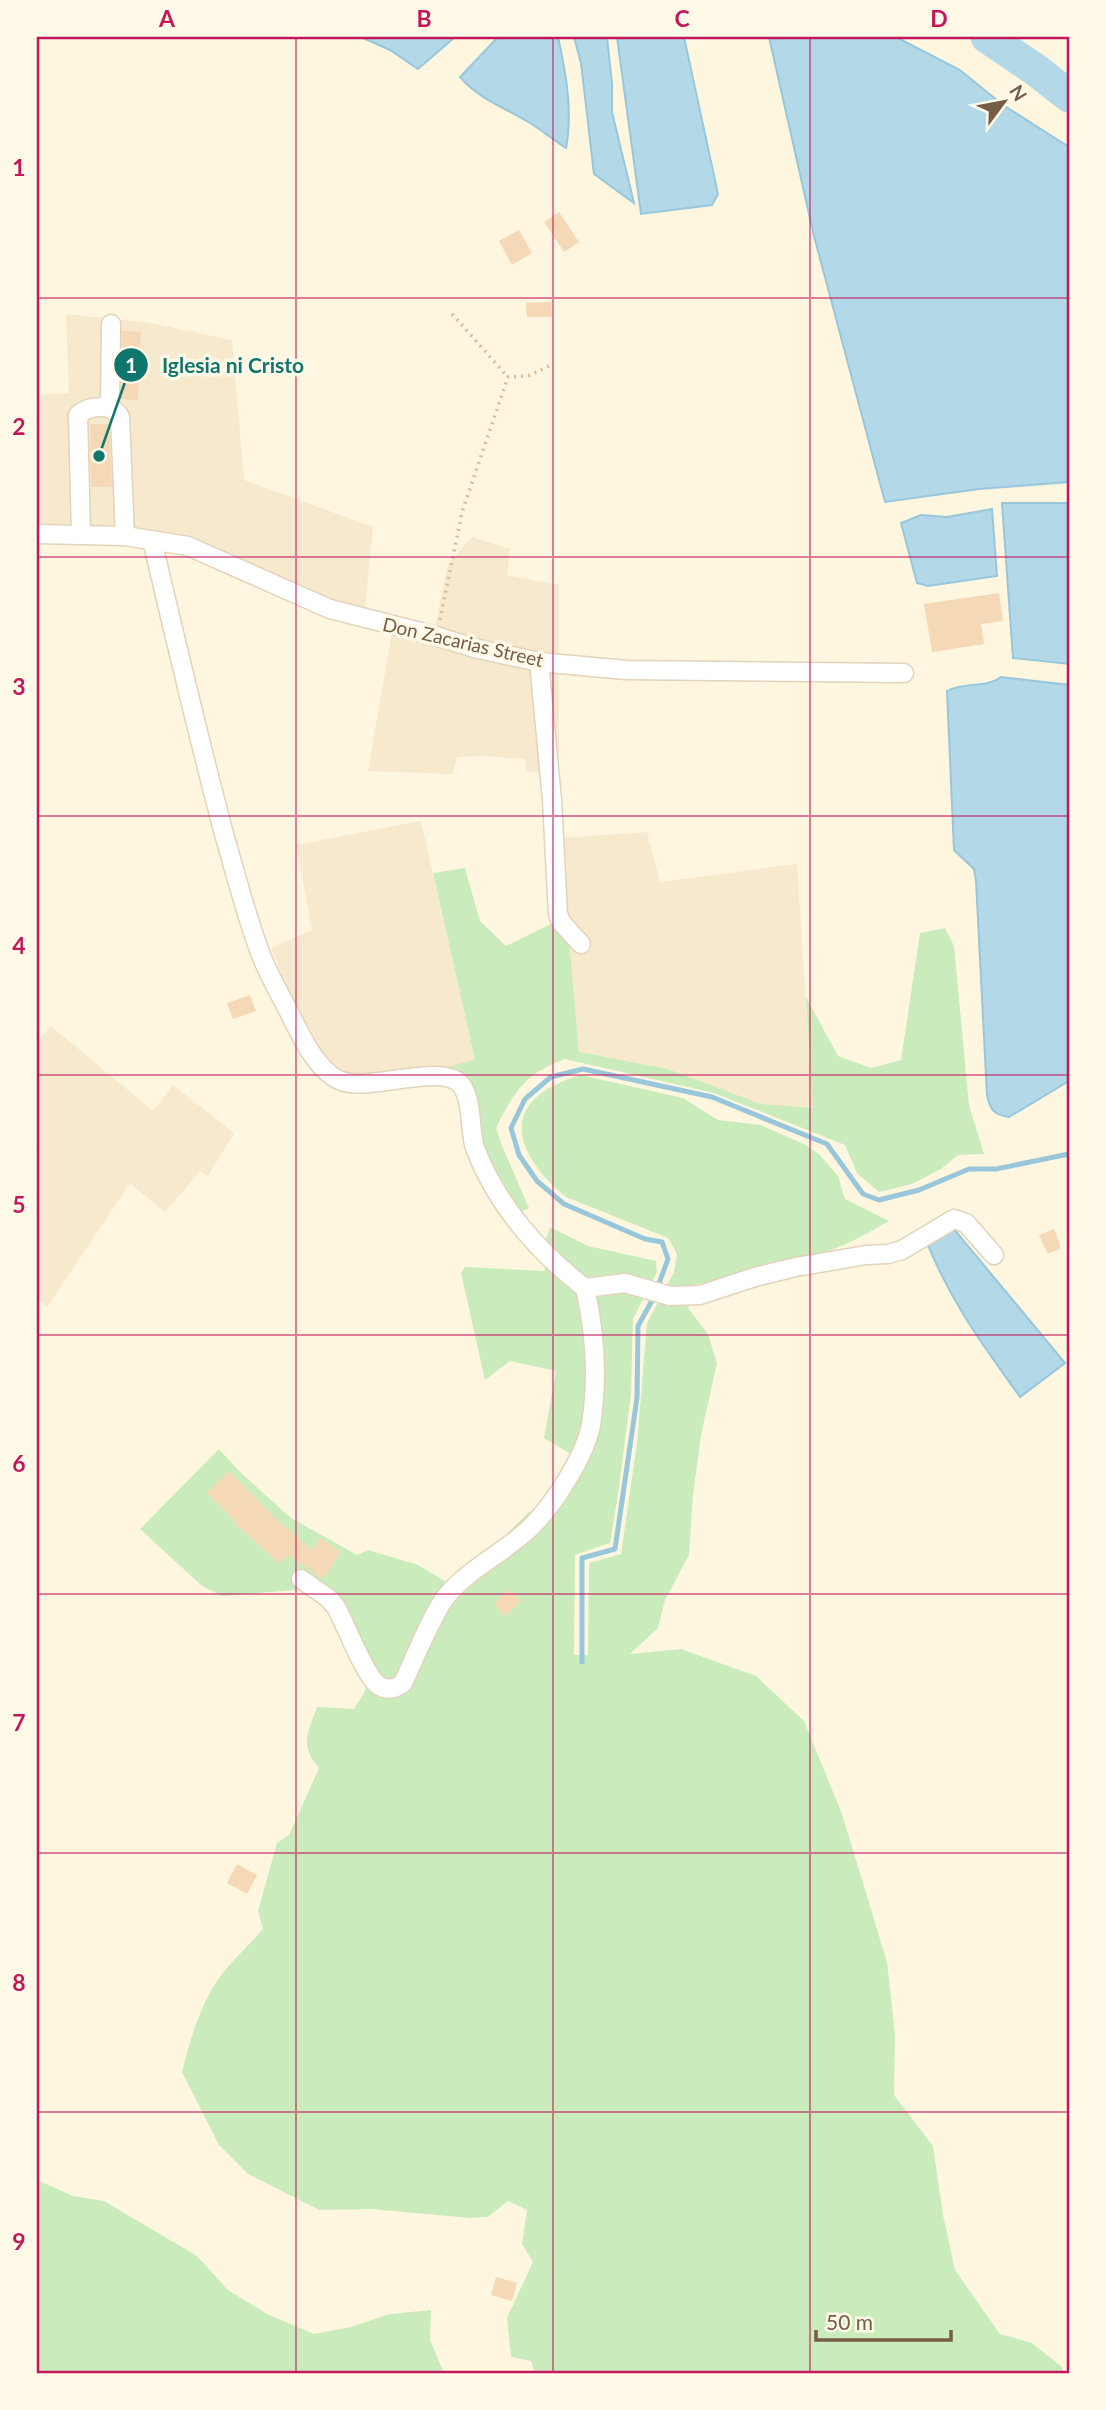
<svg xmlns="http://www.w3.org/2000/svg" width="1106" height="2410" viewBox="0 0 1106 2410" font-family="Lato,sans-serif">
	<rect width="100%" height="100%" fill="#fef6df"/>
	<path fill="#f6e9cd" d="M66,314L145,322L232,340L244,480L373,527L364,616L159,545L37,538V395L69,393Z
		M472,537L510,549L507,575L559,585V771L526,772L525,759L483,756L457,757L453,774L368,771L394,621L435,627L448,564Z
		M421,821L475,1061L361,1087L337,1076L302,1024L271,948L312,930L296,845Z
		M647,832L660,882L797,864L813,1109L761,1104L668,1069L579,1052L560,838Z
		M51,1026L153,1111L173,1085L234,1133L208,1176L200,1171L165,1212L130,1183L47,1307L37,1297V1150L40,1145L37,1141V1042Z"/>
	<path fill="#caecbd" d="M465,868L480,921L506,946L567,916L579,1052L668,1069L761,1104L813,1108L806,997L838,1056L871,1068L901,1060L920,933L945,928L954,946L969,1105L984,1154L958,1155L941,1169L912,1184L879,1192L857,1173L845,1145L714,1093L565,1059C525,1074 515,1090 496,1128L502,1146L529,1208L518,1213L485,1155L473,1091L419,1074L475,1060L433,873Z
		M581,1075L683,1098L718,1120L761,1125L806,1145L820,1155L838,1176L845,1199L889,1221C875,1229 861,1237 846,1244C797,1265 744,1274 693,1285L688,1308L708,1334L717,1363L701,1435L693,1495L689,1555L665,1600L658,1628L630,1654L681,1649L756,1676L804,1721L842,1814L887,1962L895,2034L894,2095L933,2146L943,2215L955,2270L1000,2334L1032,2343L1062,2367L1063,2373H535L531,2361L511,2357L507,2318L533,2262L522,2244L527,2210L508,2201L488,2217L471,2218L371,2209L319,2210L248,2174L219,2145L182,2072C191,2037 202,1998 225,1970C237,1956 251,1943 263,1929L258,1911L277,1843L289,1835L319,1768C299,1746 308,1732 317,1707L354,1709C358,1702 366,1692 367,1684C370,1653 334,1615 315,1592L295,1590L222,1596L202,1586L140,1529L219,1449L241,1473L291,1518L357,1555L368,1550L418,1565L448,1583L471,1569L529,1512L544,1515L581,1460L544,1438L556,1371L510,1361L485,1380L461,1273L465,1267L545,1271L544,1246L550,1227L588,1246L656,1261L657,1272L633,1319L631,1394L618,1495L610,1543L575,1555L574,1655H588L589,1563L621,1554L637,1443L647,1323L674,1272L677,1254L668,1238L566,1197C509,1150 500,1098 581,1075Z
		M37,2180L73,2196L104,2201L197,2256L228,2290L267,2314L314,2334L351,2327L390,2314L431,2310L430,2340L444,2373H37Z"/>
	<path fill="#b3d9e8" stroke="#98c7db" stroke-width="2" d="M361,37H455L418,69L390,50Z
		M498,37H558C566,73 573,112 566,148C552,139 539,128 525,120C502,107 477,97 460,77Z
		M574,37H607L612,84V112L634,203L594,174L581,63Z
		M617,37H684L718,194L712,205L641,214Z
		M769,37H896L960,70L1003,105L1069,147V482L979,489L885,502L814,236Z
		M1002,503H1069V664L1013,658Z
		M992,509L997,576L928,586L917,583L901,523L921,515L947,517Z
		M1001,677L1069,685V1081L1009,1117C994,1115 990,1110 987,1095L976,881L974,869L954,850L947,691C965,681 985,689 1001,677Z
		M953,1228L1065,1363L1020,1397C983,1345 952,1304 927,1243Z"/>
	<g fill="none" stroke-linecap="round" stroke-linejoin="round">
		<path stroke="#98c7db" stroke-width="5" d="M582,1662V1558L615,1549L637,1398L638,1326L654,1297L668,1259L662,1242L645,1239L564,1204L537,1181L519,1155L511,1128L525,1099L551,1077L583,1069L712,1097L827,1144L863,1194L879,1200L919,1190L969,1169H996L1069,1154"/>
		<path stroke="#b3d9e8" stroke-width="33" d="M987,37L1036,70L1069,96"/>
	</g>
	<path fill="#f5d8b5" d="M559,212L579,242L564,252L544,222Z
		M519,230L532,253L512,265L499,241Z
		M551,302L552,317H527L526,303Z
		M122,331L141,332L138,400L121,399Z
		M90,424H109L112,487H91Z
		M999,593L1003,621L981,624L984,644L932,652L924,604Z
		M250,995L256,1011L233,1019L227,1003Z
		M1054,1229L1061,1248L1048,1254L1039,1235Z
		M229,1471L275,1518L312,1550L320,1538L341,1552L323,1579L288,1555L280,1564L233,1522L235,1521L207,1493Z
		M510,1589L521,1602L504,1616L494,1603Z
		M237,1864L257,1875L247,1894L227,1883Z
		M496,2277L517,2283L512,2301L491,2295Z"/>
	<g fill="none" stroke-linecap="round" stroke-linejoin="round">
		<g stroke="#e2d3bb" stroke-width="21">
			<path id="minor" d="M110,407L111,324
				M37,534L125,536L188,546L330,609L436,636L474,648L539,662L626,670L904,673
				M81,534L78,415C89,405 113,403 120,417L125,536
				M152,540C175,638 198,736 224,834C236,875 246,916 261,955C268,973 278,991 287,1008C297,1028 307,1050 322,1067C326,1071 333,1078 339,1080C367,1094 444,1060 462,1086C473,1103 469,1129 475,1148C496,1204 538,1252 585,1288L625,1283L670,1296L700,1295L755,1277L796,1267L866,1255L888,1254L902,1250L954,1219L966,1223L994,1255
				M539,662L552,800L558,914L561,922L581,944
				M301,1579L328,1598L336,1607C345,1623 365,1676 378,1685C387,1691 396,1689 403,1683C414,1660 434,1609 449,1593C473,1566 507,1551 532,1526C554,1504 585,1456 591,1425C598,1380 595,1332 585,1288"/>
		</g>
		<path stroke="#dabb98" stroke-width="3.5" stroke-dasharray="2 5" stroke-linecap="butt" d="M452,314L508,377
			M440,620L462,512L508,377L528,376L549,366"/>
		<use href="#minor" stroke="#fff" stroke-width="18"/>
	</g>
	<path fill="none" stroke="#c2185b" stroke-width="2" stroke-opacity="0.55" d="M296,37V2373M553,37V2373M810,37V2373M37,298H1069M37,557H1069M37,816H1069M37,1075H1069M37,1335H1069M37,1594H1069M37,1853H1069M37,2112H1069"/>
	<g text-anchor="middle" stroke-width="7" stroke-linejoin="round" paint-order="stroke">
		<g font-size="19" fill="#765d45" stroke="#fff9e7">
			<text transform="translate(463 642) rotate(13)" y="7">Don Zacarias Street</text>
		</g>
	</g>
	<path fill="none" stroke="#0f766e" stroke-width="2.5" d="M99 456L131 365"/>
	<g fill="#0f766e" stroke="#fff9e7" stroke-width="2.5">
		<circle cx="99" cy="456" r="7"/>
		<circle cx="131" cy="365" r="18"/>
	</g>
	<g font-size="21" text-anchor="middle" font-weight="bold" fill="#fff">
		<text x="131" y="373">1</text>
	</g>
	<g font-size="21" text-anchor="middle" font-weight="bold" fill="#0f766e" stroke="#fff9e7" stroke-width="7" stroke-linejoin="round" paint-order="stroke">
		<text x="233" y="373">Iglesia ni Cristo</text>
	</g>
	<rect width="1106" height="2410" fill="none" stroke="#fff9e7" stroke-width="77"/>
	<g transform="translate(1004 102) rotate(58)" stroke="#fff9e7" stroke-width="5" paint-order="stroke">
	<path d="M0-5L12 26L0 18L-12 26Z" fill="#765d45"/>
	<text y="-10" font-size="19" font-weight="bold" text-anchor="middle" fill="#765d45">N</text>
	</g>
	<path d="M816 2330v10h135v-10" fill="none" stroke="#765d45" stroke-width="3.5"/>
	<text x="826" y="2330" font-size="21" fill="#765d45" stroke="#fff9e7" stroke-width="5" paint-order="stroke">50 m</text>
	<rect x="38" y="38" width="1030" height="2334" fill="none" stroke="#c2185b" stroke-width="2.5"/>
	<g font-size="23" text-anchor="middle" font-weight="bold" fill="#c2185b">
		<text x="167" y="27">A</text>
		<text x="424" y="27">B</text>
		<text x="682" y="27">C</text>
		<text x="939" y="27">D</text>
		<text x="19" y="176">1</text>
		<text x="19" y="435">2</text>
		<text x="19" y="695">3</text>
		<text x="19" y="954">4</text>
		<text x="19" y="1213">5</text>
		<text x="19" y="1472">6</text>
		<text x="19" y="1731">7</text>
		<text x="19" y="1991">8</text>
		<text x="19" y="2250">9</text>
	</g>
</svg>
